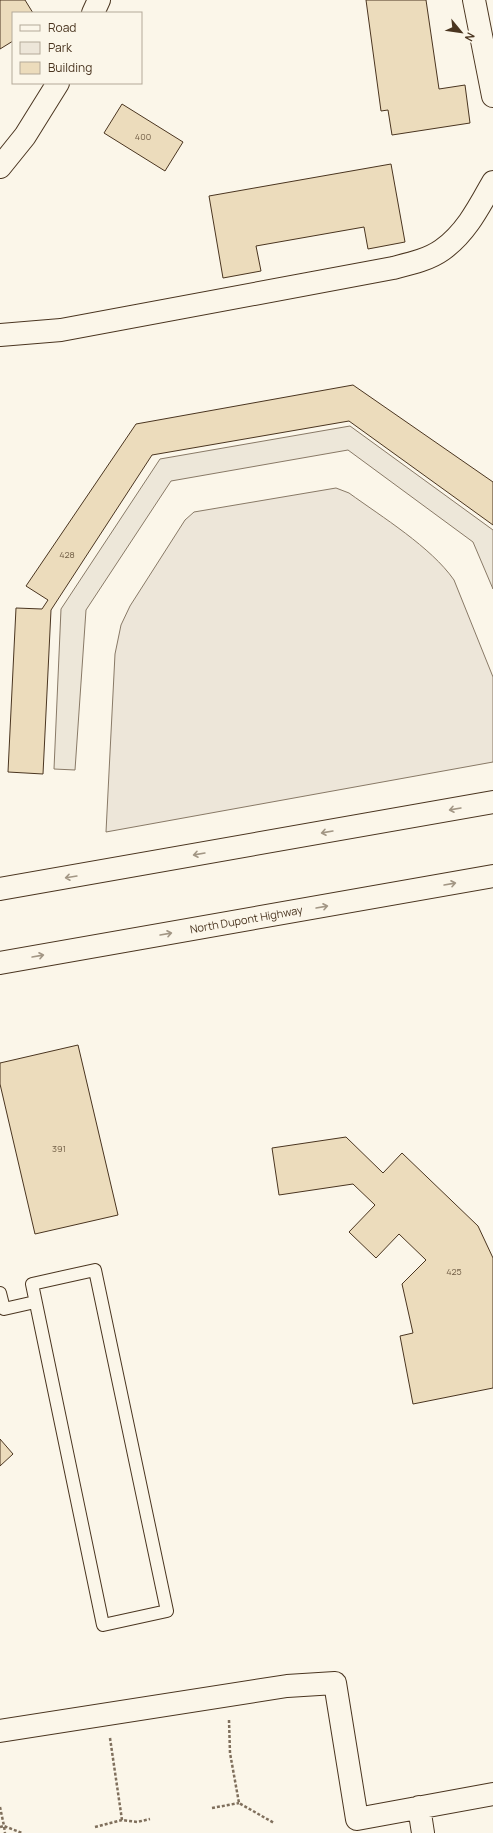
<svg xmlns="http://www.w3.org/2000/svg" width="493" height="1833" viewBox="0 0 493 1833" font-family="Manrope,sans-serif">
	<rect width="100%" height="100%" fill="#fbf6e9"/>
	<path fill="#ede6d9" stroke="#887966" d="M336,488L349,493C382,517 431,547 454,580L493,677V762L106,832L115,654L121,625L130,606L185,520L194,512Z"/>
	<path fill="#ede7d9" stroke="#887966" d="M350,426L493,530V589L473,542L348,450L171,481L86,610L75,770L54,769L61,609L160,459Z"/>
	<path fill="#ecdcbc" stroke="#4a3520" d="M0,0H25L33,13H13V41L0,49Z
		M366,0H426L439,89L465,85L470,123L392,135L388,110L381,111Z
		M122,104L183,142L165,171L104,133Z
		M391,164L405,242L368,249L364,227L256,246L261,271L223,278L209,196Z
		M353,385L493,482V525L349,421L152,455L51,610L43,774L8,772L16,608L42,609L48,600L26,586L136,424Z
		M78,1045L118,1215L35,1234L0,1084V1063Z
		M346,1137L383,1173L402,1153L478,1226L493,1258V1388L413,1404L400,1336L413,1333L402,1284L426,1260L399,1234L376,1258L349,1232L375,1205L353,1184L279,1195L272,1148Z
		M0,1439L13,1454L0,1466Z"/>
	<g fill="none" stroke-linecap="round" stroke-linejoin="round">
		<g stroke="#4a3520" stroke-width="14">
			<path id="service" d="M95,1270L167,1611L103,1625L32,1284Z
				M0,1293L4,1309L35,1302"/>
		</g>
		<g stroke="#4a3520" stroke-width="24">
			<path id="minor" d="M474,0L493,96
				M93,13L99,0
				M0,167L25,136L58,83
				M0,335L61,330L393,268C409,264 428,260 442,250C466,233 479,207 493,182
				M0,1731L287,1686L335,1683L357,1819L493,1794
				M419,1807L423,1833"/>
		</g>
		<g stroke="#4a3520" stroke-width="24">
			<g id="trunk">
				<path d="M0,889L493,802"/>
				<path id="s1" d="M0,963L493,876"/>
			</g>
		</g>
		<path stroke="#7f6f5c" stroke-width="2.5" stroke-dasharray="3 2" stroke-linecap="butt" d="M229,1720L230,1753L239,1803L274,1823
			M110,1738L122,1820L137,1822L150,1819
			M0,1807L4,1826L22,1833
			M212,1808L239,1803
			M0,1827L4,1826L5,1833
			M95,1827L122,1820"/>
		<use href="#service" stroke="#fbf6e9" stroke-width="12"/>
		<use href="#minor" stroke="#fbf6e9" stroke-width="22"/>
		<use href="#trunk" stroke="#fbf6e9" stroke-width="22"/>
	</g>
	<defs><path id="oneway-shaft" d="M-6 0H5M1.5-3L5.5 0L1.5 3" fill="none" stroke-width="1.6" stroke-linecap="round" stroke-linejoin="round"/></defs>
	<g stroke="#a29684">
		<use href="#oneway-shaft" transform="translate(455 809) rotate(170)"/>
		<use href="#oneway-shaft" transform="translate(327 832) rotate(170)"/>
		<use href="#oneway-shaft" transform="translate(199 854) rotate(170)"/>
		<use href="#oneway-shaft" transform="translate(71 877) rotate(171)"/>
		<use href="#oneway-shaft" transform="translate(450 884) rotate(-10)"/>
		<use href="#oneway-shaft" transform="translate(322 907) rotate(-10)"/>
		<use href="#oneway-shaft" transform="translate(166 934) rotate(-10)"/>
		<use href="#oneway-shaft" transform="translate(38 956) rotate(-10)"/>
	</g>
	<g text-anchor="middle" stroke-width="3" stroke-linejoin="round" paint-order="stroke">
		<g font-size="9" fill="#725f47">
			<text x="143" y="140">400</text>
			<text x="67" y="558">428</text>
			<text x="59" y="1152">391</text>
			<text x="454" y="1275">425</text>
		</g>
		<g font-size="11" fill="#4a3520" stroke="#fbf6e9">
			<text dy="4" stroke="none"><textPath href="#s1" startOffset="250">North Dupont Highway</textPath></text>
		</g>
	</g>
	<rect x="12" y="12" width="130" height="72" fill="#fbf6e9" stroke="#b4a999"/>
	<rect x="20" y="25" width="20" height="6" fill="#fbf6e9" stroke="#b4a999"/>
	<text x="48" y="32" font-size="12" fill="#4a3520">Road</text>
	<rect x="20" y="42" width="20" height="12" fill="#ede6d9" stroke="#b4a999"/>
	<text x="48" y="52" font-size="12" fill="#4a3520">Park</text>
	<rect x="20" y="62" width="20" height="12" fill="#ecdcbc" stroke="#b4a999"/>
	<text x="48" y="72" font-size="12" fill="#4a3520">Building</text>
	<g transform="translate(461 32) rotate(119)" stroke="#fbf6e9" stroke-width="3" paint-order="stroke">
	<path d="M0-3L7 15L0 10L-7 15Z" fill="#4a3520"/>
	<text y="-6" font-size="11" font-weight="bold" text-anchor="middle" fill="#4a3520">N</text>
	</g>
</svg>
